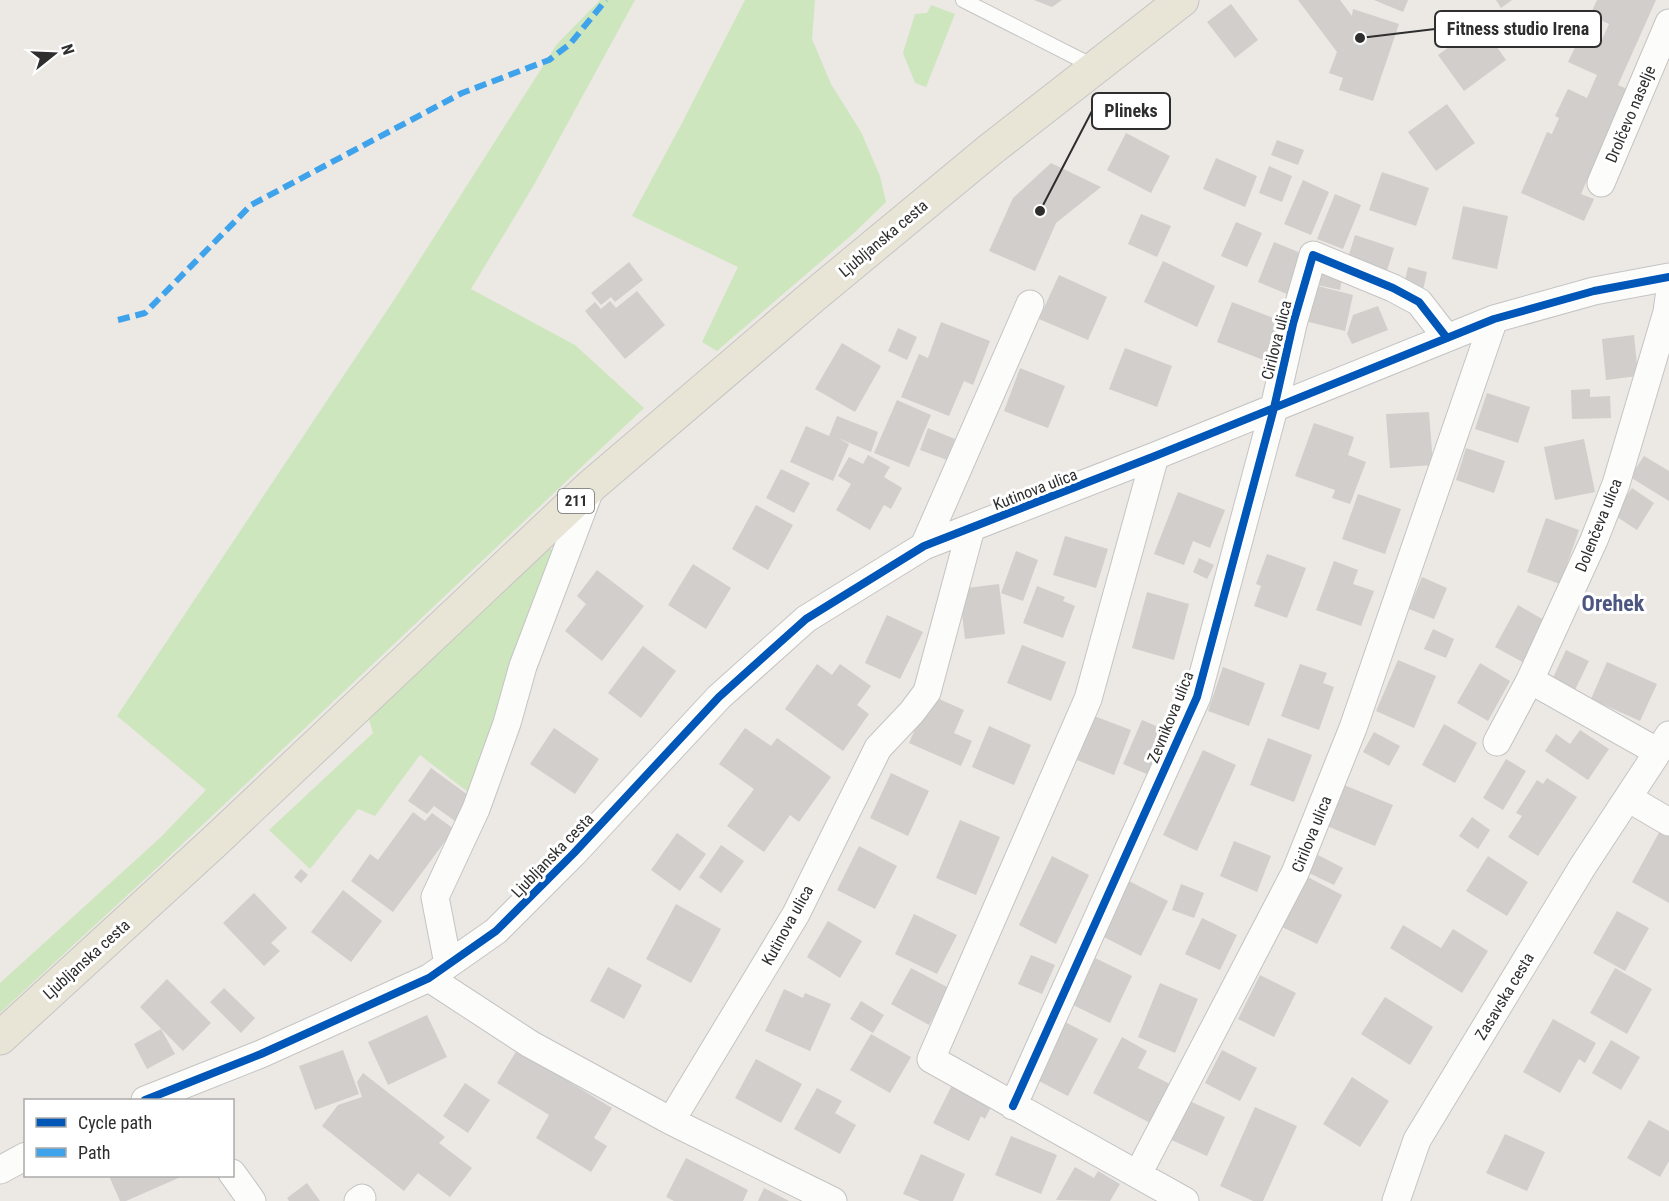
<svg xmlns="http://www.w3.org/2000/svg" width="1669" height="1201" viewBox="0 0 1669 1201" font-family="'Roboto Condensed',sans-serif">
	<rect width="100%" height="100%" fill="#ece8e4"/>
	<path fill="#cee6be" d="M600,0H635L535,183L471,289L575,345L644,408L159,866L0,1013V983L161,837L206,790L117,716L394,300L557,44Z
		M745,0H815L812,39L831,84L861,132L880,176L886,202L854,233L717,351L702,342L738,267L632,216L681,125Z
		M931,5L955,14L926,87L915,83L903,53L915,14L927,13Z
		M550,548L555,552L473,796L420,755L375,816L358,809L310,869L269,830L373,733L368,716Z"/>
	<path fill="#d1cecb" d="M1034,0H1062L1052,7Z
		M1298,0H1340L1352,16L1353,9L1399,24L1373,101L1339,90L1343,78L1329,73L1337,52Z
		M1374,0H1408L1403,12Z
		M1496,0H1512L1501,8Z
		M1597,0H1656L1618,85L1627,89L1581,194L1594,199L1584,221L1521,193L1547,132L1552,134L1559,118L1555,116L1568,89L1587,98L1597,75L1568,62L1581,35L1600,44L1609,24L1590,15Z
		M1231,4L1258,40L1235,58L1207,22Z
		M1481,24L1506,60L1464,91L1438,55Z
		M1447,104L1475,143L1436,171L1408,132Z
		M1126,133L1170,156L1151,193L1107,170Z
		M1277,140L1304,150L1298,165L1271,155Z
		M1216,158L1257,176L1245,207L1203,189Z
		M1051,163L1101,187L1056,223L1035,271L989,251L1013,198Z
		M1269,166L1292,176L1282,202L1259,193Z
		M1382,172L1429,188L1416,226L1369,210Z
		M1303,180L1329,192L1311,235L1284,224Z
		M1335,194L1361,205L1343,249L1317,239Z
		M1463,206L1508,216L1497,269L1452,259Z
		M1141,214L1171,226L1157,257L1128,244Z
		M1236,222L1262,233L1247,267L1221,256Z
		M1355,235L1394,248L1385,277L1346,264Z
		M1274,242L1303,254L1287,294L1258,282Z
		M1163,261L1215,286L1197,327L1144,302Z
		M629,262L643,280L615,302L611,297L601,305L591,293Z
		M1408,267L1427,272L1423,290L1404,285Z
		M1317,268L1343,273L1340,290L1313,284Z
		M1059,275L1107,297L1088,340L1039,319Z
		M1310,284L1353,295L1345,331L1301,320Z
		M637,291L665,325L625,359L585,311L595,302L601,309L610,301L616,308Z
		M1232,302L1281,321L1266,361L1217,342Z
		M1378,306L1388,330L1352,344L1347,334L1353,315Z
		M941,322L990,341L973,385L964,381L949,416L901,397L919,354L928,358Z
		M898,328L917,337L907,360L888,351Z
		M1634,335L1638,376L1606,380L1602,339Z
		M842,343L881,366L855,412L815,389Z
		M1125,348L1172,366L1157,407L1109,389Z
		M1020,368L1065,386L1048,428L1004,411Z
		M1590,389V397L1610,396L1611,418L1572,419L1571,390Z
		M1487,393L1530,407L1518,443L1475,429Z
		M897,400L931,415L909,467L874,453Z
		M1429,412L1433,465L1390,468L1386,414Z
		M837,416L878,432L871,452L838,438L849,444L833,481L790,462L806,426L829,436Z
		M1314,423L1354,437L1348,455L1366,462L1350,504L1332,498L1335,490L1295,476Z
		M928,428L955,439L947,460L920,450Z
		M1584,439L1595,492L1555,500L1544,447Z
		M1466,448L1505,461L1494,493L1456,480Z
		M868,455L890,467L884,477L902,488L891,509L884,505L870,530L836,510L851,484L838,476L849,457L863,464Z
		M1644,456L1669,471V501L1630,477Z
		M781,469L810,483L794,513L766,498Z
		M1632,488L1654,503L1637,530L1614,515Z
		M1178,492L1225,510L1210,548L1193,541L1184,565L1154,554Z
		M1358,494L1401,509L1385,554L1342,539Z
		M756,505L793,525L768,570L732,549Z
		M1546,518L1579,530L1560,584L1527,572Z
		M1065,536L1108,549L1096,588L1053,575Z
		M1016,551L1038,560L1023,601L1001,593Z
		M1267,554L1306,568L1287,618L1254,606L1261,586L1256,584Z
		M1199,558L1214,565L1207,579L1193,572Z
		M1334,561L1358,570L1353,584L1374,591L1361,626L1316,610Z
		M693,564L731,588L706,629L668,605Z
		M597,570L644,606L602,661L565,631L586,604L577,596Z
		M1422,577L1447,588L1434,619L1409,609Z
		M999,584L1005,634L965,639L959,589Z
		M1037,586L1065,597L1063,601L1075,606L1063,638L1023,623Z
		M1147,592L1189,604L1174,660L1132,648Z
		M1518,605L1549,623L1526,664L1495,647Z
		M887,615L923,632L900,679L865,663Z
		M1433,629L1454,639L1446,658L1424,649Z
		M1022,645L1066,662L1051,701L1007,683Z
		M643,646L676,671L641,718L608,693Z
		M1566,650L1589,661L1574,692L1551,682Z
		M1398,660L1436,676L1414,728L1376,711Z
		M1607,662L1657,684L1640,721L1591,699Z
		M1480,663L1510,681L1488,721L1457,703Z
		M817,664L832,675L840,664L871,686L857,705L869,714L843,751L785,709Z
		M1300,664L1327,673L1323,683L1334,687L1319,730L1281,716Z
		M1223,667L1265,683L1249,726L1208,711Z
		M930,695L964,710L954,733L972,741L961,766L909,743Z
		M1094,716L1131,730L1114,775L1077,760Z
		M1142,720L1168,731L1149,775L1123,764Z
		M1444,724L1477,743L1455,783L1422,765Z
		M989,726L1031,745L1014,785L972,767Z
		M554,728L599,759L575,794L530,764Z
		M745,728L771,746L777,738L831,777L799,822L790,815L764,852L727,826L754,789L719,764Z
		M1580,730L1609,749L1588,780L1545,751L1556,734L1570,744Z
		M1374,732L1400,746L1389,766L1363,752Z
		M1268,738L1312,755L1294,802L1250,785Z
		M1203,750L1236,765L1197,851L1163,835Z
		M1506,759L1526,771L1503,810L1483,798Z
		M431,768L472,798L455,821L434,806L427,814L408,801Z
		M891,773L929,791L908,836L870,818Z
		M1547,778L1577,797L1538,856L1508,837L1522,816L1516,813L1537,780L1543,784Z
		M1344,785L1393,805L1375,846L1327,826Z
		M413,812L425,821L432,813L454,829L393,912L351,881L370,854L378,860Z
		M1472,817L1490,830L1478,849L1459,836Z
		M960,820L1000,837L976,895L936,878Z
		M1661,829L1669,834V903L1632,882Z
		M677,833L706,854L680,891L651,870Z
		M1234,841L1271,856L1257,892L1220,876Z
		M721,845L744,861L721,893L699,877Z
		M859,846L897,866L875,909L837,890Z
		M1318,855L1343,868L1334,885L1309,873Z
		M1052,856L1089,875L1056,944L1019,925Z
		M1488,856L1528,882L1507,916L1466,891Z
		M301,869L308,875L301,883L294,877Z
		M1302,874L1342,895L1317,944L1276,924Z
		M1129,881L1168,901L1141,956L1102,936Z
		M1181,884L1204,893L1194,918L1172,910Z
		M343,890L382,921L351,962L311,932Z
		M254,893L287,928L271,943L280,951L264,966L223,923Z
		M676,904L721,929L691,983L646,959Z
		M1617,911L1649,928L1625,971L1593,953Z
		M914,914L957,935L937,974L895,954Z
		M1202,918L1237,935L1220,970L1185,954Z
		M828,921L862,941L840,978L807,957Z
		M1403,925L1441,948L1453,929L1488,951L1462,993L1390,948Z
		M1031,955L1055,965L1042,994L1018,984Z
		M1093,957L1132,976L1110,1023L1071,1004Z
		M608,967L642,985L624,1019L590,1001Z
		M911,968L949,988L929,1025L891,1004Z
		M1615,968L1652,989L1627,1034L1590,1013Z
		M1260,975L1296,993L1274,1037L1238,1019Z
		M167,979L211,1023L183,1051L140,1007Z
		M1160,983L1198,999L1175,1053L1138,1037Z
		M224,988L255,1018L241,1033L210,1002Z
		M784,989L803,998L805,993L831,1004L810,1051L765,1031Z
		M1385,997L1433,1027L1410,1065L1361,1034Z
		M861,1001L884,1015L873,1033L850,1019Z
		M427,1015L447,1057L388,1085L368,1042Z
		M1553,1019L1596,1043L1585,1063L1579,1059L1560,1093L1523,1072Z
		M1063,1021L1098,1039L1068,1096L1033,1078Z
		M161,1029L175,1054L147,1069L134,1044Z
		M871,1034L911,1057L890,1093L850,1070Z
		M1122,1037L1147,1051L1138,1068L1174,1086L1154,1125L1093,1093Z
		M1611,1040L1640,1057L1621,1090L1592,1073Z
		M343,1050L359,1094L315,1110L299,1066Z
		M517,1050L612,1108L594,1138L607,1146L591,1172L536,1138L549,1115L497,1083Z
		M1222,1050L1257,1068L1240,1101L1205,1083Z
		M756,1059L802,1084L781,1123L735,1098Z
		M363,1073L445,1137L439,1143L472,1168L450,1197L418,1173L404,1191L322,1126L338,1105L362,1097L357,1082Z
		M1352,1077L1389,1101L1360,1147L1323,1124Z
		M955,1079L995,1099L985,1119L981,1116L969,1141L933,1123Z
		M465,1083L490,1100L468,1133L443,1116Z
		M817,1088L842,1101L835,1113L856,1125L840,1154L794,1129Z
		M1185,1099L1225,1117L1207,1156L1167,1138Z
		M1255,1107L1297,1126L1263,1201H1253L1220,1186Z
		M1649,1120L1669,1131V1161L1660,1177L1627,1158Z
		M1505,1134L1545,1152L1527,1191L1486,1173Z
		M1011,1136L1057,1155L1041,1194L995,1175Z
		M921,1154L965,1174L953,1201H920L903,1194Z
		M686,1158L748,1190L743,1201H674L666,1197Z
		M1075,1167L1094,1178L1098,1171L1120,1184L1110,1201L1056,1200Z
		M109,1176H183L126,1201H120Z
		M307,1183L320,1201H289L287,1198Z
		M764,1188L789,1201H758Z"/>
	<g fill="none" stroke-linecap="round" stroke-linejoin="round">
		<g stroke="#c5c4c5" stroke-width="16">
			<path id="lane" d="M963,0L1095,67"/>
		</g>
		<g stroke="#c5c4c5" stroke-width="29">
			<path id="street" d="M1601,183L1669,23
				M1155,456L1088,699L931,1059L1185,1201
				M924,546L1030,304
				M1530,680L1658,752
				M1497,742L1530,680L1594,540L1616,484L1667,312L1669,297
				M1628,798L1669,822
				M448,964L435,897L476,809L507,723L523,666L591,487
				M429,978L530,1044L671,1121L833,1201
				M145,1100L261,1054L429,978L496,931L574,853L719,697L806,619L924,546L1155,456L1494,319L1594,291L1669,277
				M1013,1106L1197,697L1274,408L1293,324L1313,255L1393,288L1419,302L1447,338
				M671,1121L796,914L878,748L912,712L927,692L971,528
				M0,1170L26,1156
				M232,1173L252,1201
				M1138,1174L1295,873L1353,728L1494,319
				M358,1201L362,1198
				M1396,1201L1417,1140L1583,866L1669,735"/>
		</g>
		<g stroke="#c6c5c4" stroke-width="35">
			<path id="primary" d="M0,1038L214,842L591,486L811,298L991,149L1182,0"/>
		</g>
		<use href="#lane" stroke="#fcfcfb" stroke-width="14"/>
		<use href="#street" stroke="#fcfcfb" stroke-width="27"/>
		<use href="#primary" stroke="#e8e4d6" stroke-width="33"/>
		<path stroke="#3ea3eb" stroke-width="6" stroke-dasharray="12 6" stroke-linecap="butt" d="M118,320L145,313L251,205L462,93L549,60L570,44L606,0"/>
		<g stroke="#fff" stroke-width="11">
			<path id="cycleway" d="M145,1100L261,1054L429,978L496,931L574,853L719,697L806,619L924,546L1155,456L1494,319L1594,291L1669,277
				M1013,1106L1197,697L1274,408L1293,324L1313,255L1393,288L1419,302L1447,338"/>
		</g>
		<use href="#cycleway" stroke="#0057b8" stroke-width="8"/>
	</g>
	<g text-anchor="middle" stroke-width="6" stroke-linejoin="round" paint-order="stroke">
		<rect fill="#fff" stroke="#6d6d6d" stroke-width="1.5" x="558" y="489" width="36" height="24" rx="4.5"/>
		<g font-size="15" font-weight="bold" fill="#2e2e2e">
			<text x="576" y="506">211</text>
		</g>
		<g font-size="16" fill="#2e2e2e" stroke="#fff">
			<text transform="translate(1630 114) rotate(-67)" y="6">Drolčevo naselje</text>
			<text transform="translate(883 238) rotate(-40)" y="6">Ljubljanska cesta</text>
			<text transform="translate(1276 340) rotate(-76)" y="6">Cirilova ulica</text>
			<text transform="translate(1035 489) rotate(-21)" y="6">Kutinova ulica</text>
			<text transform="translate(1598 525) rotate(-68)" y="6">Dolenčeva ulica</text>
			<text transform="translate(1170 717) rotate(-68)" y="6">Zevnikova ulica</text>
			<text transform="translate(1311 834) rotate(-68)" y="6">Cirilova ulica</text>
			<text transform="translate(552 855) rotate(-46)" y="6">Ljubljanska cesta</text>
			<text transform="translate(787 925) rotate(-61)" y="6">Kutinova ulica</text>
			<text transform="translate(86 959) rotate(-42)" y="6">Ljubljanska cesta</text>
			<text transform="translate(1504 996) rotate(-59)" y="6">Zasavska cesta</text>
		</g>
		<g font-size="22" font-weight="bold" fill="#4d5680" stroke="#fff">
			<text x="1613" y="611">Orehek</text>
		</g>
	</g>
	<path fill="none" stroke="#2e2e2e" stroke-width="2" d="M1360 38L1435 29M1040 211L1092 111"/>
	<g fill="#2e2e2e" stroke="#fff" stroke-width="2">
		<circle cx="1360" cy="38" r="6"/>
		<circle cx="1040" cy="211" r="6"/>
	</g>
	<g fill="#fff" stroke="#2e2e2e" stroke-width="2">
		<rect x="1435" y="11" width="166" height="36" rx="6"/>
		<rect x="1092" y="93" width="78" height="36" rx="6"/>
	</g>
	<g font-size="18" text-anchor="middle" font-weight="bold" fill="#2e2e2e">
		<text x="1518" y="35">Fitness studio Irena</text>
		<text x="1131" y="117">Plineks</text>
	</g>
	<rect x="24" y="1099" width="210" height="78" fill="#ffffff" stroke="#ababab" stroke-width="1.5"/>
	<rect x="36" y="1118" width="30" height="9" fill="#0057b8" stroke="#ababab" stroke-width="1.5"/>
	<text x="78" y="1129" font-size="18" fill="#2e2e2e">Cycle path</text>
	<rect x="36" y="1148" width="30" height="9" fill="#3ea3eb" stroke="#ababab" stroke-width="1.5"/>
	<text x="78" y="1159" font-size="18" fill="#2e2e2e">Path</text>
	<g transform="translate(54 54) rotate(72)" stroke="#ffffff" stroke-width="4.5" paint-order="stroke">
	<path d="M0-4.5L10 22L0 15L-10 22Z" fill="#2e2e2e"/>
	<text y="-9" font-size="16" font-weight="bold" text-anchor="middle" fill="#2e2e2e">N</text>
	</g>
</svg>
